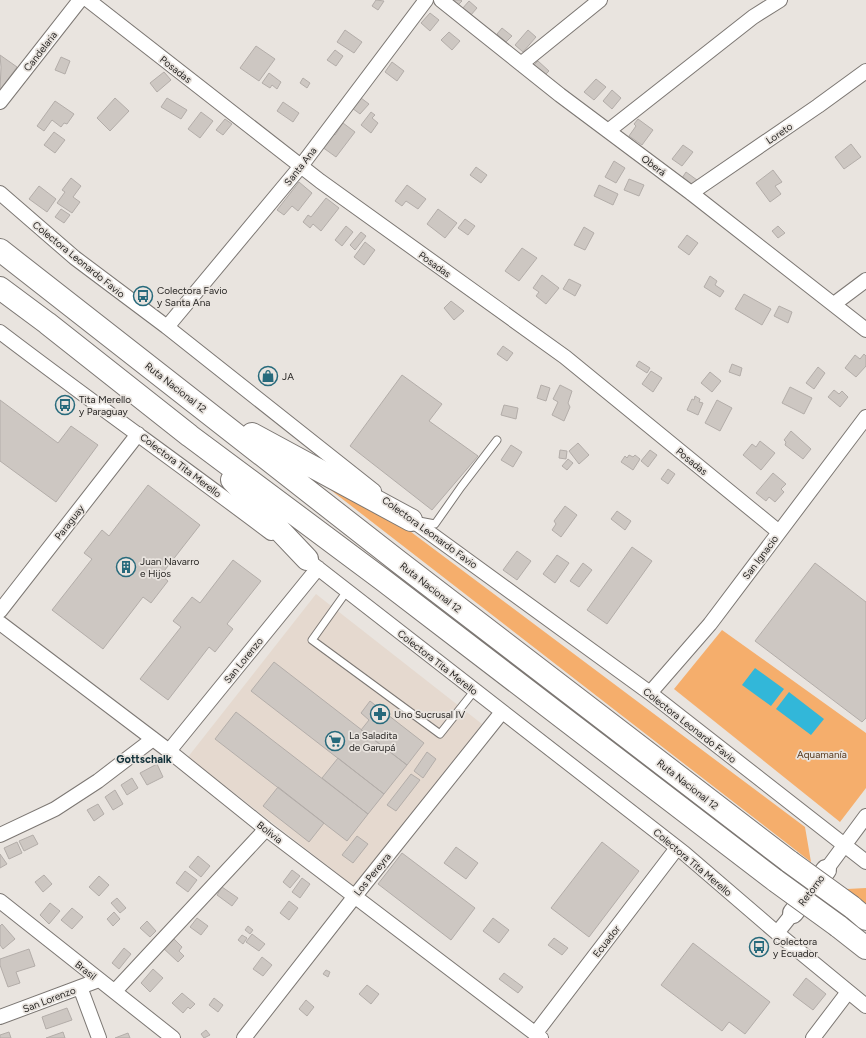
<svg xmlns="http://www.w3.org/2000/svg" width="866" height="1038" viewBox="0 0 866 1038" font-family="Figtree,sans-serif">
	<rect width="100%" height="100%" fill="#e9e4df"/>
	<path fill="#e5d9cf" d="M316,594L482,724L355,887L188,757Z"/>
	<path fill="#f5ae6c" d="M323,484L379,508L805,827L811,862Z
		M722,630L866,733V788L840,822L674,689Z
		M866,888V904L847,889Z"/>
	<path fill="#32b7d9" d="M755,668L784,689L771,706L742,685Z
		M789,692L824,719L811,735L776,709Z"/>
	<path fill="#cdc7c2" stroke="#b3ada9" d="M376,0L384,1L378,10L372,6Z
		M449,0H461L462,1L457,6Z
		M469,1L477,8L470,16L462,9Z
		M430,13L439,20L430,31L421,23Z
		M502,28L512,36L506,42L497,34Z
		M345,30L362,42L354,53L337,42Z
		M528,30L536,37L523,52L515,45Z
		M449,32L460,41L452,50L441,40Z
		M256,46L275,59L259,81L240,68Z
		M335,50L343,56L336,66L327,60Z
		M0,55L17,67L0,90L1,67Z
		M61,57L70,61L65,74L55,70Z
		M538,61L549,71L544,76L533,66Z
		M392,62L404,71L397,81L385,72Z
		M164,72L171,80L157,92L150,83Z
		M269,73L281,82L277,89L272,85L270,88L262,83Z
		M303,78L310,83L307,88L300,83Z
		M596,79L606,87L594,100L584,92Z
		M612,90L621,98L612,109L603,101Z
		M115,98L129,111L110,131L97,118Z
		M167,98L187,110L181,119L161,107Z
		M361,98L369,104L360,114L352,108Z
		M55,101L74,114L67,124L64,123L61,127L52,120L44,131L37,126Z
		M283,102L299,113L293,122L277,111Z
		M201,112L213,121L200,138L188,129Z
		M371,112L375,115L372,118L378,123L371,133L361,125Z
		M225,119L232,124L223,135L216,130Z
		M638,119L653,130L642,145L629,136L636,126L634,124Z
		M343,123L355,132L336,157L318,144L329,130L335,135Z
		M54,132L65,140L55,153L44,145Z
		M851,144L861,157L844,169L835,157Z
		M683,145L693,152L682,166L672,159Z
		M614,161L625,168L616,183L605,177Z
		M476,167L487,175L481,183L470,175Z
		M773,170L782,182L775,186L781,194L770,202L756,183Z
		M686,172L697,180L691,189L680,181Z
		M71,178L81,186L73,197L80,202L72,213L57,203L65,192L62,190Z
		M629,179L644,185L639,196L624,190Z
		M299,182L312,193L298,211L292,206L284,215L277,210Z
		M407,185L426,199L418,209L406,201L402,206L395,201Z
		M599,185L618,194L613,205L594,196Z
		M39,186L56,199L47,212L29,199Z
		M326,198L339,208L321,231L313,224L310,228L303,222L308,215L311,217Z
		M61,209L70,215L64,223L55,217Z
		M438,209L457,223L445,238L427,224Z
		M465,219L475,226L468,235L458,228Z
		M346,226L353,232L342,246L335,240Z
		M778,226L785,233L778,238L772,231Z
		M584,227L594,233L585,250L574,245Z
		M361,232L366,236L355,250L350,245Z
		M687,235L698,243L689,255L678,247Z
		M365,242L375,250L364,265L354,257Z
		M522,248L537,258L519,281L505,271Z
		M542,275L559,288L546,304L536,296L539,292L533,288Z
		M710,276L717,281L715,285L724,291L720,297L704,287Z
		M569,279L581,285L575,296L563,289Z
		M744,294L771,309L762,325L735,309Z
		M451,301L464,311L454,320L444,308Z
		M779,306L792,312L788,323L774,316Z
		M503,346L513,353L507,361L497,354Z
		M864,354L866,356V366L856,377L845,368L855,355L860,359Z
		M639,361L650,368L647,373L636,366Z
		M732,364L742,368L740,376L729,372Z
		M818,367L825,373L814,389L806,383Z
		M651,371L662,378L653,392L642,384Z
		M710,372L721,381L712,392L701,383Z
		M402,375L442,404L429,421L478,456L432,510L350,446Z
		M541,385L550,388L546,401L537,398Z
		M560,385L572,391L568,403L570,407L564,421L552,415L558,402L553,399Z
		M790,387L812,398L804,414L782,403Z
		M834,390L839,394L842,391L848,397L840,407L828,397Z
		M695,396L700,399L699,402L703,403L698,415L687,410L692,399L694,400Z
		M0,400L58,443L71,426L98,445L56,502L0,461Z
		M717,400L732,408L720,431L705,423Z
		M504,405L518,408L516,419L501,415Z
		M791,431L811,449L803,459L785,445L786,442L784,440Z
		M760,441L775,453L761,470L743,455L752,444L756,447Z
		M578,443L589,455L579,464L569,451Z
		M511,445L522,452L513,467L501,460Z
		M560,450L567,451L566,459L559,458Z
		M650,450L657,455L648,467L641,461Z
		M629,455L633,457L635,455L640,459L633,470L621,462L625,456L627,458Z
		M568,459L573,463L567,470L562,466Z
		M668,469L675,474L668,484L661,479Z
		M773,473L786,484L781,489L784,492L775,502L769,497L766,501L756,493Z
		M148,485L200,525L161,575L168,581L151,603L143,597L103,649L52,610L92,559L84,553L102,530L109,536Z
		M565,506L577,515L561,537L552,530L556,524L554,521Z
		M617,511L631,521L625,530L611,519Z
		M632,547L652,561L607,624L587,610Z
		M517,551L531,561L517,580L503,570Z
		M557,555L569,563L555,583L543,574Z
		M233,560L261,581L227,624L233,629L215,652L209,647L168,700L140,679L181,627L173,621L192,597L200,603Z
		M583,563L592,570L579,587L570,581Z
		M815,563L866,602V718L862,722L755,641Z
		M274,662L407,765L384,794L251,691Z
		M370,701L424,743L407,765L361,730L369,720L361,713Z
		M236,712L368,814L347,841L215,739Z
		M427,752L436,759L423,778L414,771Z
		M338,758L384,794L368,814L322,778Z
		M157,764L163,777L147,785L140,773Z
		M411,774L420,780L396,811L387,805Z
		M132,778L138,788L127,795L121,785Z
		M278,787L324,823L309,842L263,806Z
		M115,790L123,804L113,810L105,797Z
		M98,804L104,814L94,821L87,810Z
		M33,835L38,844L24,851L19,841Z
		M357,836L368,844L353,863L342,855Z
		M17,842L22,853L9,859L4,848Z
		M602,842L639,871L589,937L551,908Z
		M456,847L478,863L466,879L444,863Z
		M402,853L475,908L451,940L378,884Z
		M0,854L7,864L0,868Z
		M198,856L210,866L201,877L189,867Z
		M292,870L300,876L290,888L283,882Z
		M185,871L197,880L188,892L176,883Z
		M44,875L52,884L43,892L35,882Z
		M99,876L109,885L99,896L89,887Z
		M302,878L310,884L300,898L292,892Z
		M222,887L238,898L232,906L217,895Z
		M117,898L126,908L120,913L111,903Z
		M289,901L298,908L289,920L280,913Z
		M50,903L60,911L49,924L40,915Z
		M72,908L83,917L72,929L61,920Z
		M114,912L120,919L113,926L107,919Z
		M197,918L208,926L201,935L190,927Z
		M493,918L509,930L499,943L483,931Z
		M147,921L156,931L150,937L140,928Z
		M2,924L15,939L3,949L0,945V926Z
		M248,926L253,930L250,934L245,930Z
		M252,934L265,944L259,951L246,942Z
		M242,935L247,938L243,944L238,940Z
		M172,937L182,947L179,951L184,956L178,962L162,947Z
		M554,938L568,948L562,955L548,945Z
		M693,943L770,1002L745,1034L729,1022L722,1031L661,985Z
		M124,948L131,954L119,969L112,963Z
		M29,949L35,966L16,972L20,983L8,987L0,965V959Z
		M262,957L272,965L263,976L253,969Z
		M153,969L163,978L150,992L141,983Z
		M326,970L330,972L328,977L323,974Z
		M504,973L523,987L518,993L499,979Z
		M806,978L826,994L813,1010L793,995Z
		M367,985L379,994L371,1004L359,994Z
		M182,993L195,1004L190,1009L188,1007L183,1013L172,1003Z
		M214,998L223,1005L218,1012L209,1005Z
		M306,1000L314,1007L307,1016L299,1009Z
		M67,1008L72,1020L46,1029L42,1017Z
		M206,1030L210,1035L204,1038L201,1034Z
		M9,1032L11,1038H0V1035Z
		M63,1032L65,1038H46Z
		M128,1033L130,1038H115Z"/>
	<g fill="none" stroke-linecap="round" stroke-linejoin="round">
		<g stroke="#7c7773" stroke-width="9">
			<path id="lane" d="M419,521L435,524L461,487L497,440
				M347,591L312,640L440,734L475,690"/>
		</g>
		<g stroke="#7c7773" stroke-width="16">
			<path id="street" d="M88,0L320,181L565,357L779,532
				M441,0L560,95L691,193L866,330
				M521,64L600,0
				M0,102L80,0
				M608,131L753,17L780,0
				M0,193L75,258L167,327L374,491
				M691,193L818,106L866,71
				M834,304L866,280
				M167,327L301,166L426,0
				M0,332C89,400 181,465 271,533
				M405,515L650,693L866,862
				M301,555L684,853L777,933L866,1006
				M0,611L138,434
				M0,623L169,751L266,829L541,1038
				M650,693L710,624L866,417
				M169,751L318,568
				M0,835L55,809L98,781L153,739
				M826,870L866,816
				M0,901L173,1038
				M777,933L793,913
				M80,987L99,1038
				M115,991L266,829
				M0,1017L99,980
				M535,1034L677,848
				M244,1038L355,896L502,712
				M813,1038L848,992"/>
		</g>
		<g stroke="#7c7773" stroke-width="22">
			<path id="secondary" d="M793,913L826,870"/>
		</g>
		<g stroke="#7c7773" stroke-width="24">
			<path id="highway" d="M0,250L399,562L790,862
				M0,288L47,323L190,436L383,580L776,881
				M252,434L411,520
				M232,480L307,559
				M852,907L866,919
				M838,926L866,948"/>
		</g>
		<use href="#lane" stroke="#fff" stroke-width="7"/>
		<use href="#street" stroke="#fff" stroke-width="14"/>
		<use href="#secondary" stroke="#fff" stroke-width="20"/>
		<use href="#highway" stroke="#fff" stroke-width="22"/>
		<g stroke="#7c7773" stroke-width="24" stroke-linecap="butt">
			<path id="highway-bridge" d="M790,862L852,907
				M776,881L838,926"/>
		</g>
		<use href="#highway-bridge" stroke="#fff" stroke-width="22"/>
	</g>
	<defs>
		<g id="bus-ring" transform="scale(1)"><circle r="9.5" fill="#e9e4df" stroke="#276a7c" stroke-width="1.5"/><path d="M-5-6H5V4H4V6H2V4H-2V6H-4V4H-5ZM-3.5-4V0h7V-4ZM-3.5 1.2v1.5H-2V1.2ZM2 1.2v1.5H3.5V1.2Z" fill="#276a7c"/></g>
		<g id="shop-ring" transform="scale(1)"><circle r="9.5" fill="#e9e4df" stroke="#276a7c" stroke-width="1.5"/><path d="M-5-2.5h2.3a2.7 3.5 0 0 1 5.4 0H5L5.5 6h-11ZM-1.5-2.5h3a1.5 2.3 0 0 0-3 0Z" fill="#276a7c"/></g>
		<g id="building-ring" transform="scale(1)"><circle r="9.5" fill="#e9e4df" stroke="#276a7c" stroke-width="1.5"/><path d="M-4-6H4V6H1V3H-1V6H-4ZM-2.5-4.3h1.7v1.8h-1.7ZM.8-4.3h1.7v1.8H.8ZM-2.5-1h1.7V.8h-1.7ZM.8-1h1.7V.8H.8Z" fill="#276a7c"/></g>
		<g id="pharmacy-ring" transform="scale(1)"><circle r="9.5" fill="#e9e4df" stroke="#276a7c" stroke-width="1.5"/><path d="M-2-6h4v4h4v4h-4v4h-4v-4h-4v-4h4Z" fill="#276a7c"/></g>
		<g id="supermarket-ring" transform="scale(1)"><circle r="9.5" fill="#e9e4df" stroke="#276a7c" stroke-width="1.5"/><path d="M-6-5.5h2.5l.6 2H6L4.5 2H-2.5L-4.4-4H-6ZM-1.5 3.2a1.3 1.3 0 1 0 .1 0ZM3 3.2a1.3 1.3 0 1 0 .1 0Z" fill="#276a7c"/></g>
	</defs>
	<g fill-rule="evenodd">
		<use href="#bus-ring" x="143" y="296"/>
		<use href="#shop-ring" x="268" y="376"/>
		<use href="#bus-ring" x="65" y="405"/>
		<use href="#building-ring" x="126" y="567"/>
		<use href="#pharmacy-ring" x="380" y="714"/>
		<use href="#supermarket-ring" x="335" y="741"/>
		<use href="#bus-ring" x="759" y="947"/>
	</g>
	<g text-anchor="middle" stroke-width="3.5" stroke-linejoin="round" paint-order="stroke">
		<g font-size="10" fill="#282624" stroke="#e9e4df">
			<text transform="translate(40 51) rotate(-52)" y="4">Candelaria</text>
			<text transform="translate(176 69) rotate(38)" y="4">Posadas</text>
			<text transform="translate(779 133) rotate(-34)" y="4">Loreto</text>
			<text transform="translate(654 165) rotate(37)" y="4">Oberá</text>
			<text transform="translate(300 166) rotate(-52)" y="4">Santa Ana</text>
			<text transform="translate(79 259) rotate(39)" y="4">Colectora Leonardo Favio</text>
			<text transform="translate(435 264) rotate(36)" y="4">Posadas</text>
			<text transform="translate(176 387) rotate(38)" y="4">Ruta Nacional 12</text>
			<text transform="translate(692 461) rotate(39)" y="4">Posadas</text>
			<text transform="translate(181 465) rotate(37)" y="4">Colectora Tita Merello</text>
			<text transform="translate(69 522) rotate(-52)" y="4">Paraguay</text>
			<text transform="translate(430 532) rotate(36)" y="4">Colectora Leonardo Favio</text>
			<text transform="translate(760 557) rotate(-53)" y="4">San Ignacio</text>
			<text transform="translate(431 587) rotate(38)" y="4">Ruta Nacional 12</text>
			<text transform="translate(243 660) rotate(-51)" y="4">San Lorenzo</text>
			<text transform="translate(438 662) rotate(38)" y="4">Colectora Tita Merello</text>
			<text transform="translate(690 725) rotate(38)" y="4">Colectora Leonardo Favio</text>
			<text transform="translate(688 784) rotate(38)" y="4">Ruta Nacional 12</text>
			<text transform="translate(270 832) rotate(38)" y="4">Bolivia</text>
			<text transform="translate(693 862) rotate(40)" y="4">Colectora Tita Merello</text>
			<text transform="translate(372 874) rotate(-51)" y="4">Los Pereyra</text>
			<text transform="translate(811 890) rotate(-53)" y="4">Retorno</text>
			<text transform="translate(606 941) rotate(-52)" y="4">Ecuador</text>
			<text transform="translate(86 970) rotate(38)" y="4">Brasil</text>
			<text transform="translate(49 999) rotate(-21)" y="4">San Lorenzo</text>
		</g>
		<g font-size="10" fill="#282624" stroke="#e9e4df" text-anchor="start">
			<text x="157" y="294">Colectora Favio<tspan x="157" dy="12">y Santa Ana</tspan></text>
			<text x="282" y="380">JA</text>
			<text x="79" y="403">Tita Merello<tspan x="79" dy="12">y Paraguay</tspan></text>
			<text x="140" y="565">Juan Navarro<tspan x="140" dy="12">e Hijos</tspan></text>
			<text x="394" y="718">Uno Sucrusal IV</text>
			<text x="349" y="739">La Saladita<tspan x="349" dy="12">de Garupá</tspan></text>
			<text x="773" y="945">Colectora<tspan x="773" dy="12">y Ecuador</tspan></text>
		</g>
		<g font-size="10" fill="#55371b" stroke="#e9e4df">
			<text x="822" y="758">Aquamanía</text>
		</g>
		<g font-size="11" font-weight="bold" fill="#12313a" stroke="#e9e4df">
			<text x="144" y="763">Gottschalk</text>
		</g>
	</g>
</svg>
